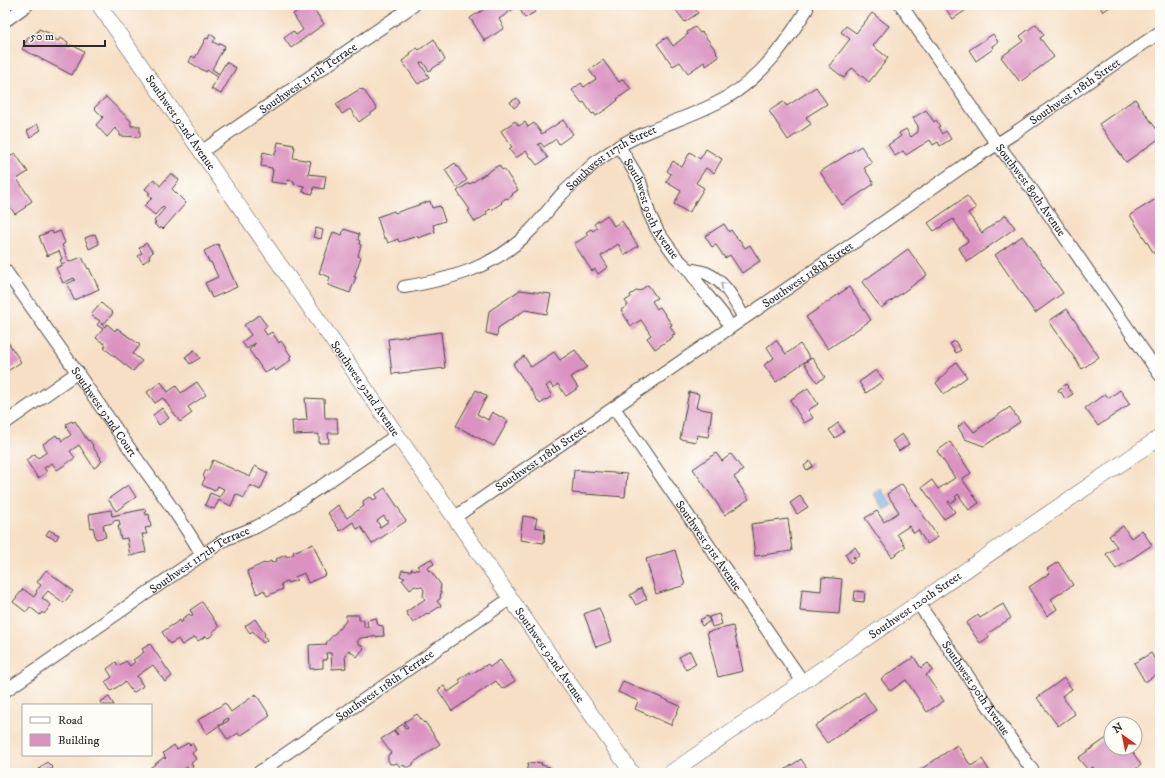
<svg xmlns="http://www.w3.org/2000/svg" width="1165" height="778" viewBox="0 0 1165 778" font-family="'IM FELL DW Pica',serif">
	<rect width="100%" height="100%" fill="#fdfcf7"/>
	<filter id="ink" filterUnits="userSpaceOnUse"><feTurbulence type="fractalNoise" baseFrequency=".025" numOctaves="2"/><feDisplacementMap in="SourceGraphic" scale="8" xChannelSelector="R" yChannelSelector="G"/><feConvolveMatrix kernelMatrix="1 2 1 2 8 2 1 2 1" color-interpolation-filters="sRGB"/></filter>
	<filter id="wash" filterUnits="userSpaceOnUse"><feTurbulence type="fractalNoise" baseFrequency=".012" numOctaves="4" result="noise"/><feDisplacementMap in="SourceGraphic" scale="16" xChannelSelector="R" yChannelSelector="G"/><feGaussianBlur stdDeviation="0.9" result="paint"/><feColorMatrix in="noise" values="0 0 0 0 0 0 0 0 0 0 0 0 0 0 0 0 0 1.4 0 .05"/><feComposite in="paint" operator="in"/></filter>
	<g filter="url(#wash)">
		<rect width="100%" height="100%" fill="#f6dfc5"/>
		<path fill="#74afe5" stroke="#506d88" d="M881,489L892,505L884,510L874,494Z"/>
		<g id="blocks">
			<path fill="#da93c1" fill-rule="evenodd" d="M297,5H311L324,24L291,48L284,38L293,31L296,35L303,30L293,14L296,12L294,10L298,7Z
				M487,5H530L535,12L525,18L518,6L499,19L504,28L485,41L470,18L486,8L485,6Z
				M681,5H692L698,13L685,22L675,9Z
				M943,5H969L964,8L966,10L953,19Z
				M1099,5H1112L1103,12Z
				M872,13L889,26L873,46L888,58L869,82L852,68L844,78L829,66L850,39L841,32L846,26L856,33Z
				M1036,24L1044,35L1040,38L1054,57L1020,82L1001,57L1023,41L1020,36Z
				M695,27L700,33L702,32L717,52L716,53L719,57L706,66L704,62L688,73L680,62L673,66L657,44L667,37L673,46L688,34L687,32Z
				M39,29L51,34L55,37L54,39L58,41L60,38L68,42L67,45L70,47V45L74,46L84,52L72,75L22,49L29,36L34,38Z
				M210,34L216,38L213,42L219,45L220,43L225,46L212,69L219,74L226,62L236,68L221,94L211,89L218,77L207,70L206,72L189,62L192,56L195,58L206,38L208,39Z
				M993,34L998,42L992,46L993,49L976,61L969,50Z
				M434,39L445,60L429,71L423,62L420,63L429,77L418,84L402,61L411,55L410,53L417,48L419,50Z
				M603,60L619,82L623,79L631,89L617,99L618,100L608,108L596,116L594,113L592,114L584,102L582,103L572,90L581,83L584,87L596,79L589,70Z
				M816,87L827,104L806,117L811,124L788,140L769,111L783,102L787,106Z
				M360,89L361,90L363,89L377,109L359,122L350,109L342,114L336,104Z
				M106,97L131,121V126H140V137L120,136V133L115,128L107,137L96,125L103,117L94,108Z
				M517,98L520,103L514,108L510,102Z
				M1135,99L1160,134V138L1126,162L1099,124Z
				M926,110L934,122L936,120L940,126L938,127L942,134L946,131L951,139L940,146L938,142L933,145L930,140L906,155L903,151L895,156L888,145L901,136L899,133L906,129L911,137L918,132V126L913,118Z
				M563,120L573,134L559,144L556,139L544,147L541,143L538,144L548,158L537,165L526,151L516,158L509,149L512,147L501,131L515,121L519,126L525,122L528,127L534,123L542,134Z
				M37,124L41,130L30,137L27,131Z
				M278,142L294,145L293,147H295L293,158L311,161L308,174L326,176L324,189L314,187L313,194L303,192L304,186L294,184V181L288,180L287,184L271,182L273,170H272V168L261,166L263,152L275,155V152H276Z
				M861,146L872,163L864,168L874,184L842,205L820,172Z
				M706,149L722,159L714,173L706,168L696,183L704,188L689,213L674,204L681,191L666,182L671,174L667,171L673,161L682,167L690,152L700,159Z
				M15,153L28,172L17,179L32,201L25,206L26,207L15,214L5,200V160Z
				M455,163L467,180L457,188L445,170Z
				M499,165L502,170L504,169L518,190L512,194L513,195L507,199L506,198L501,202L502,203L491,210L490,209L486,212L487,214L475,222L468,211L470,210L457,191L469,183L470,184Z
				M171,173L179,180L172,189L186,203L163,229L161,227L160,229L154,224L156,223L154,221L165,208L163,206L155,215L144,206L152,198L148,194L150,193L145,189L154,179L160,186Z
				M967,196L976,208L968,213L982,233L1006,215L1015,228L967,262L959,248L968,241L953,219L934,231L928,223Z
				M1156,199L1160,205V252L1155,255L1130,215Z
				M430,201L432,208L440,206L445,221L433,225L435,232L418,238L417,236L399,242L398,239L388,243L386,238H384L377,217L394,211L395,213Z
				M607,215L614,226L622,221L638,246L625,255L618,244L601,256L608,267L598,274L595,269L592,271L574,244L588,235L586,232L591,229L593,231L597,228L594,224Z
				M724,224L729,232L731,230L738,240L739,239L745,248L750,245L760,261L742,273L730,255L725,258L716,245L712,247L705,236Z
				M316,228L323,230L321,239L313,237Z
				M344,229L359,234L358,240L360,241L359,244L361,245L358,256L361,257L354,277H356L350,293L328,285L330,277L319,273L333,232L342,235Z
				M52,231L53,234L60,231L65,243L62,245L69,262L82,257L88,269L89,268L99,289L74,300L67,284L75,280L74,278L63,283L56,268L64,264V263L62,264L60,260L62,259L59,251L47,256L39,236Z
				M95,234L99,244L89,249L85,238Z
				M1022,236L1063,293L1035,313L995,255Z
				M146,243L153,252L149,256L150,258L143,263L138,256L142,253L139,248Z
				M218,244L237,287L212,298L205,283L218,277L211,262H209L204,251Z
				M908,249L927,275L881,308L862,282Z
				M648,285L657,298L652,301L657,309L660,307L672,325L670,326L675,334L672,335L673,337L655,349L647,338L651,335L641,320L631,326L621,310L628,305L625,301L631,297L630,295L638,290L639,291Z
				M849,287L871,320L828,349L806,317Z
				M520,290L551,294L547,314L525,310L498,328L497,336L486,333L489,311Z
				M101,303L113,313L104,324L102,323L101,324L105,327L107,324L115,331L117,328L140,345L133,354L142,361L133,371L104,348L106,345L96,338L103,329L97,325L100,321L91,315Z
				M1067,309L1099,357L1082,369L1049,321Z
				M259,315L267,326L263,329L267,335L272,332L279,343L281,341L291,356L289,358L291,360L276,371L274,368L265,373L249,350L254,346H253L255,344V343L247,349L242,342L251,335L244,325Z
				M441,332L445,368L392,374L388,339Z
				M5,339H6L21,362L5,373Z
				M776,340L786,354L800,344L810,358L776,382L764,365L774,358L767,347Z
				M955,341L961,350L956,353L950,344Z
				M194,350L200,358L190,364L185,357Z
				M575,350L587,367L571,377L578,388L566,396L558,384L553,388L550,383L546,386L552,396L540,404L513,364L524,356L531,367L554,352L560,360Z
				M812,358L825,377L817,382L804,363Z
				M956,362L967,377L944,394L936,383Z
				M876,370L884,380L866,393L859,382Z
				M161,382L168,392L176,386L181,393L197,382L206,395L188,407L192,413L180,422L163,398L155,403L147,392Z
				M1066,384L1068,387H1067L1073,394L1065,399L1061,392L1060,393L1058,390Z
				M808,388L818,404L808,410L813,418L804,423L790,400Z
				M476,390L487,396L477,414L488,420L492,412L508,421L494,446L456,426Z
				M1120,390L1130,404L1098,426L1085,408L1105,394L1109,398Z
				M689,392L699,394L696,408L712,411L708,437L697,435L696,442L680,439Z
				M305,398L324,399L325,418H337L338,433H328L329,443H319V434L293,435L292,421L307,420Z
				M1010,407L1020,422L984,446L965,439L958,427L965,421L974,432Z
				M162,408L169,418L159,425L153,415Z
				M72,421L73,423L75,421L88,441L89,440L93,445L92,446L101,458L100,459L102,461L100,463V464L94,468L79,445L70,451L75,458L57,470L52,463L44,468L47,472L38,478L26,460L35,454L38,458L47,452L43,444L56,435L58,438L60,437L62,441L71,435L66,427L67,426L66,424Z
				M838,423L844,432L835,438L829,430Z
				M902,434L909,444L899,451L892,441Z
				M950,442L971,473L962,479L979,503L969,510L958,494L955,497L957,499L951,503L949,501L948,502L955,512L944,519L922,487L932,480L938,489L955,478L937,451Z
				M716,453L722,461L731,454L743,470L734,477L749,499L725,515L693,469Z
				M213,460L250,477L255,466L268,473L260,490L250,485L244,498L236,494L231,506L219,500L214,509L205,505L210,493L220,497L224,489L218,486L215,491L202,485L205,478L203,476L206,470L208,471Z
				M810,461L813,466L807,470L804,466Z
				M574,470L627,474L625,497L572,493Z
				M902,484L938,537L927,544L918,530L914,533L909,526L897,534L906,547L892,557L865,518L877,511L884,522L899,512L887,494Z
				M128,485L136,497L116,511L108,499Z
				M385,488L401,512L400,513L406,521L372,544L361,527L357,529L353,522L340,531L328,513L338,505L347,518L364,506L363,504V501L369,497L372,498L373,500L377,498L375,495ZM384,516L387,521H389L379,528L380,526L377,521Z
				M800,496L808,507L797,514L790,503Z
				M145,509L146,515L149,514L151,527L145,528L147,534H142L146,552L130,556L127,538L121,539L118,526H120L119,520L113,521V523L103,525L106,537L96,539L93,527L91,528L89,514L111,510L112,516Z
				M523,516L537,518L535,527L545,529L544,543L520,540Z
				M788,519L792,551L755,556L751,524Z
				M1123,526L1131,538L1142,530L1152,545L1116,569L1106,554L1117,547L1109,536Z
				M49,530L59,535L56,540L46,535Z
				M313,544L326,575L308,583L304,573L295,577L297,580L288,583L287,581L281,584L283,589L267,596L264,590L257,594L247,571L264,563L265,564L271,561L272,563L277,561L276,559L286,555L287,557L294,554L293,552Z
				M855,547L860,555L855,558L854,556L853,557L855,560L850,563L845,554Z
				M675,550L685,585L656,594L646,559Z
				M431,559L434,564L427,568L429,571L430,570L441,585L440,592H441L440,599L437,601L441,606L428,614L427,613L413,623L406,612L425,599L423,596L424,590L422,587L415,586L410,590L402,580L405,578L400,576L402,570L411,571V569L418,570L420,569L417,566Z
				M1058,562L1073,585L1051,599L1057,609L1047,616L1029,587L1050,573L1047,569Z
				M46,570L73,591L64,603L48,591L42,598L51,605L44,614L42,612L40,615L30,607L26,612L13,602L23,589L34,597L37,592L36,591L41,585L37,582Z
				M822,577L842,579L839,614L800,611L802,589L821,591Z
				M641,588L647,599L636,605L630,595Z
				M855,591L865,592L864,602L854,601Z
				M202,602L219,627L212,632L214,634L208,638L206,636L198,641L195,637L182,645L178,639L170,644L162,632L180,620L181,623L183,621L182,619L189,614L191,616L193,615L190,610Z
				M1003,604L1011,618L987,634L989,637L980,643L966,623L978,615L980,618Z
				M599,608L612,641L596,647L584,614Z
				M719,614L722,624L712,627L709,617Z
				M346,615H359V620H364V627H368L367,620L376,618L378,625L383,626L384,636L360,638L357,642L364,648L357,657L349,650L345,655L346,668L332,669L331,653H326L327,660H323V668L310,669L309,645L327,644L326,643L346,621Z
				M707,616L710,621L702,626L700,622L701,621L700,620Z
				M255,619L265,634L264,635L267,640L263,643L259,638H258L253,631L250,633L245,626Z
				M733,626L743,671L718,677L707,632Z
				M150,644L172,676L165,682L153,665L137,676L143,686L133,693L125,682L111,691L105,682L112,677L107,669L116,662L118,666L126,661L130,666L135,662L133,660L144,652L142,649Z
				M690,651L696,664L686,670L679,657Z
				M1151,653L1160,668V672L1145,682L1134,663Z
				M914,657L921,668L928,663L933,670L926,675L944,701L927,712L906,680L890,691L881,679Z
				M500,660L515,681L502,689L496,681L452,711L438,690L444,686L448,692L461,683L459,680L470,672L471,674L488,664L490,667Z
				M1064,678L1072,689L1062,696L1075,714L1058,726L1037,698Z
				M623,681L680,706L671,725L635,709L638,701L618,692Z
				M864,692L876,710L827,743L815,726Z
				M256,694L270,716L240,736L238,733L228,740L219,727L229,720L228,718L223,721L224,722L207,734L198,720L225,703L231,712Z
				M109,697L114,705H102L100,702Z
				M417,714L424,723L425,722L440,744L413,763V765L409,767H405L404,765L400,767L397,763L394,764H390L388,760V755L391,753L381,739L394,731L397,735L398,734L394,730L403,724L406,729L408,728L404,722Z
				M1111,735V748H1130L1141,765L1130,773H1097L1093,767L1088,770L1078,758Z
				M188,743L190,745L192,743L196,750L192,753L196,759L191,763L193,767L190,769L188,766L181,771L182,772L180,773H156L155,770L153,772L150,768L164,757L165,759L166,758L163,753L174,745L177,749Z
				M957,745L971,766L982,759L989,770L984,773H922L920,770Z
				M801,759L810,773H780Z
				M47,762L53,768L47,773H43L39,769Z
				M534,762L542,763L541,765L550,767L549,773H526L528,763L534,764Z"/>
		</g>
	</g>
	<g filter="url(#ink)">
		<use href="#blocks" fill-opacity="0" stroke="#494642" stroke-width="1"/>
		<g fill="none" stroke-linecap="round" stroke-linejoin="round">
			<g stroke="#494642" stroke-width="14">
				<g id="minor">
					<path id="s1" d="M901,5L989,133L1028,184L1160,375"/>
					<path d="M5,21L27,5"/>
					<path id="s2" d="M619,146L640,181L649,213L658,232L676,257L688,269L706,294L724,316L730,327"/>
					<path id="s3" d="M201,152L414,5"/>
					<path d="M688,269C694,270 701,271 706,273C726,282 734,300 744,318"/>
					<path id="s4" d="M5,270C48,330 90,391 132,452C156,486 182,519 202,555"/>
					<path id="s5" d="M404,287C452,279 496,267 531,230C542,219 551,206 561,195C569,187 577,180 585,172C590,167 595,162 601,158C614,149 628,140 643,134C670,122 700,113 726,98C762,77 785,44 807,9"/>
					<path id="s6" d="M614,408L803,682"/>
					<path d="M5,423L78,372"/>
					<path id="s7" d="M455,517L868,233L969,162L1016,132L1160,32"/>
					<path id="s8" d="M918,603L1034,773"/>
					<path id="s9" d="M5,691L202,555L226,539L256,527L283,512L397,435"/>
					<path id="s10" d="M258,773L511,598"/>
				</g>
			</g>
			<g stroke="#494642" stroke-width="16">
				<g id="tertiary">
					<path id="s11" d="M99,5L342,354L397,435L632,773"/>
					<path id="s12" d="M670,773L1160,437"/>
				</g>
			</g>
			<use href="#minor" stroke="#fff" stroke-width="12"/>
			<use href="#tertiary" stroke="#fff" stroke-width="15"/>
		</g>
		<defs><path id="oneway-chevron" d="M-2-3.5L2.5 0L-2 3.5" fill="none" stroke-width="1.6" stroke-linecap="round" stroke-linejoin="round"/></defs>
		<use stroke="#a0a0a0" href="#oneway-chevron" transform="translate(723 285) rotate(-137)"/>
	</g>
	<g text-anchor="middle" stroke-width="3.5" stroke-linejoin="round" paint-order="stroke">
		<g font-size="12" fill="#2b2b2b" stroke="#fdfcf7">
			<text dy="4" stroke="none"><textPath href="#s3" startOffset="130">Southwest 115th Terrace</textPath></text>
			<text dy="4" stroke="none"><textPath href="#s7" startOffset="752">Southwest 118th Street</textPath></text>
			<text dy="4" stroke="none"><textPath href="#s11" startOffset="143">Southwest 92nd Avenue</textPath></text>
			<text dy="4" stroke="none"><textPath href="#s5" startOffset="251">Southwest 117th Street</textPath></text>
			<text dy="4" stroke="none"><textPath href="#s1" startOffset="226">Southwest 89th Avenue</textPath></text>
			<text dy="4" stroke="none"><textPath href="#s2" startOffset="71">Southwest 90th Avenue</textPath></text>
			<text dy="4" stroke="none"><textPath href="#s7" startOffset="428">Southwest 118th Street</textPath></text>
			<text dy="4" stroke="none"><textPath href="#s11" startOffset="467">Southwest 92nd Avenue</textPath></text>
			<text dy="4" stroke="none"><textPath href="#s4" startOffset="173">Southwest 92nd Court</textPath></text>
			<text dy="4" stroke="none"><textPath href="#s7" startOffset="104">Southwest 118th Street</textPath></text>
			<text dy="4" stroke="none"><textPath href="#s6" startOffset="167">Southwest 91st Avenue</textPath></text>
			<text dy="4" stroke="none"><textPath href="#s9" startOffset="235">Southwest 117th Terrace</textPath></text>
			<text dy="4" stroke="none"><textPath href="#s12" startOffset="297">Southwest 120th Street</textPath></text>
			<text dy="4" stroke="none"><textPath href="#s11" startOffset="791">Southwest 92nd Avenue</textPath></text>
			<text dy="4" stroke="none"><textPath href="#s10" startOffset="154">Southwest 118th Terrace</textPath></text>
			<text dy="4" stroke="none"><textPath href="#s8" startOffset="103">Southwest 90th Avenue</textPath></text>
		</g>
	</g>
	<rect width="1165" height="778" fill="none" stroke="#fdfcf7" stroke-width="20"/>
	<rect x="22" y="704" width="130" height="52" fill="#fdfcf7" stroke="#a9a8a5"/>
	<rect x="30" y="717" width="20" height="6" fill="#ffffff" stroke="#a9a8a5"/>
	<text x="58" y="724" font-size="12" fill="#2b2b2b">Road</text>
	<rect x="30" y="734" width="20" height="12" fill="#da93c1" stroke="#a9a8a5"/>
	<text x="58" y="744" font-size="12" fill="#2b2b2b">Building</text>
	<g transform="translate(1123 736) rotate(327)"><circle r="19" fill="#fdfcf7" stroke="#a9a8a5"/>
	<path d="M0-3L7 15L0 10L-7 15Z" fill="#c8321e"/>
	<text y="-6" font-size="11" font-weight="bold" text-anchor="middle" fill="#2b2b2b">N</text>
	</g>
	<path d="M24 40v6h81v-6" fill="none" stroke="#2b2b2b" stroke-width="2"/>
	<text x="30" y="40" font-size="12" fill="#2b2b2b" stroke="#fdfcf7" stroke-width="3" paint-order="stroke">50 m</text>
</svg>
